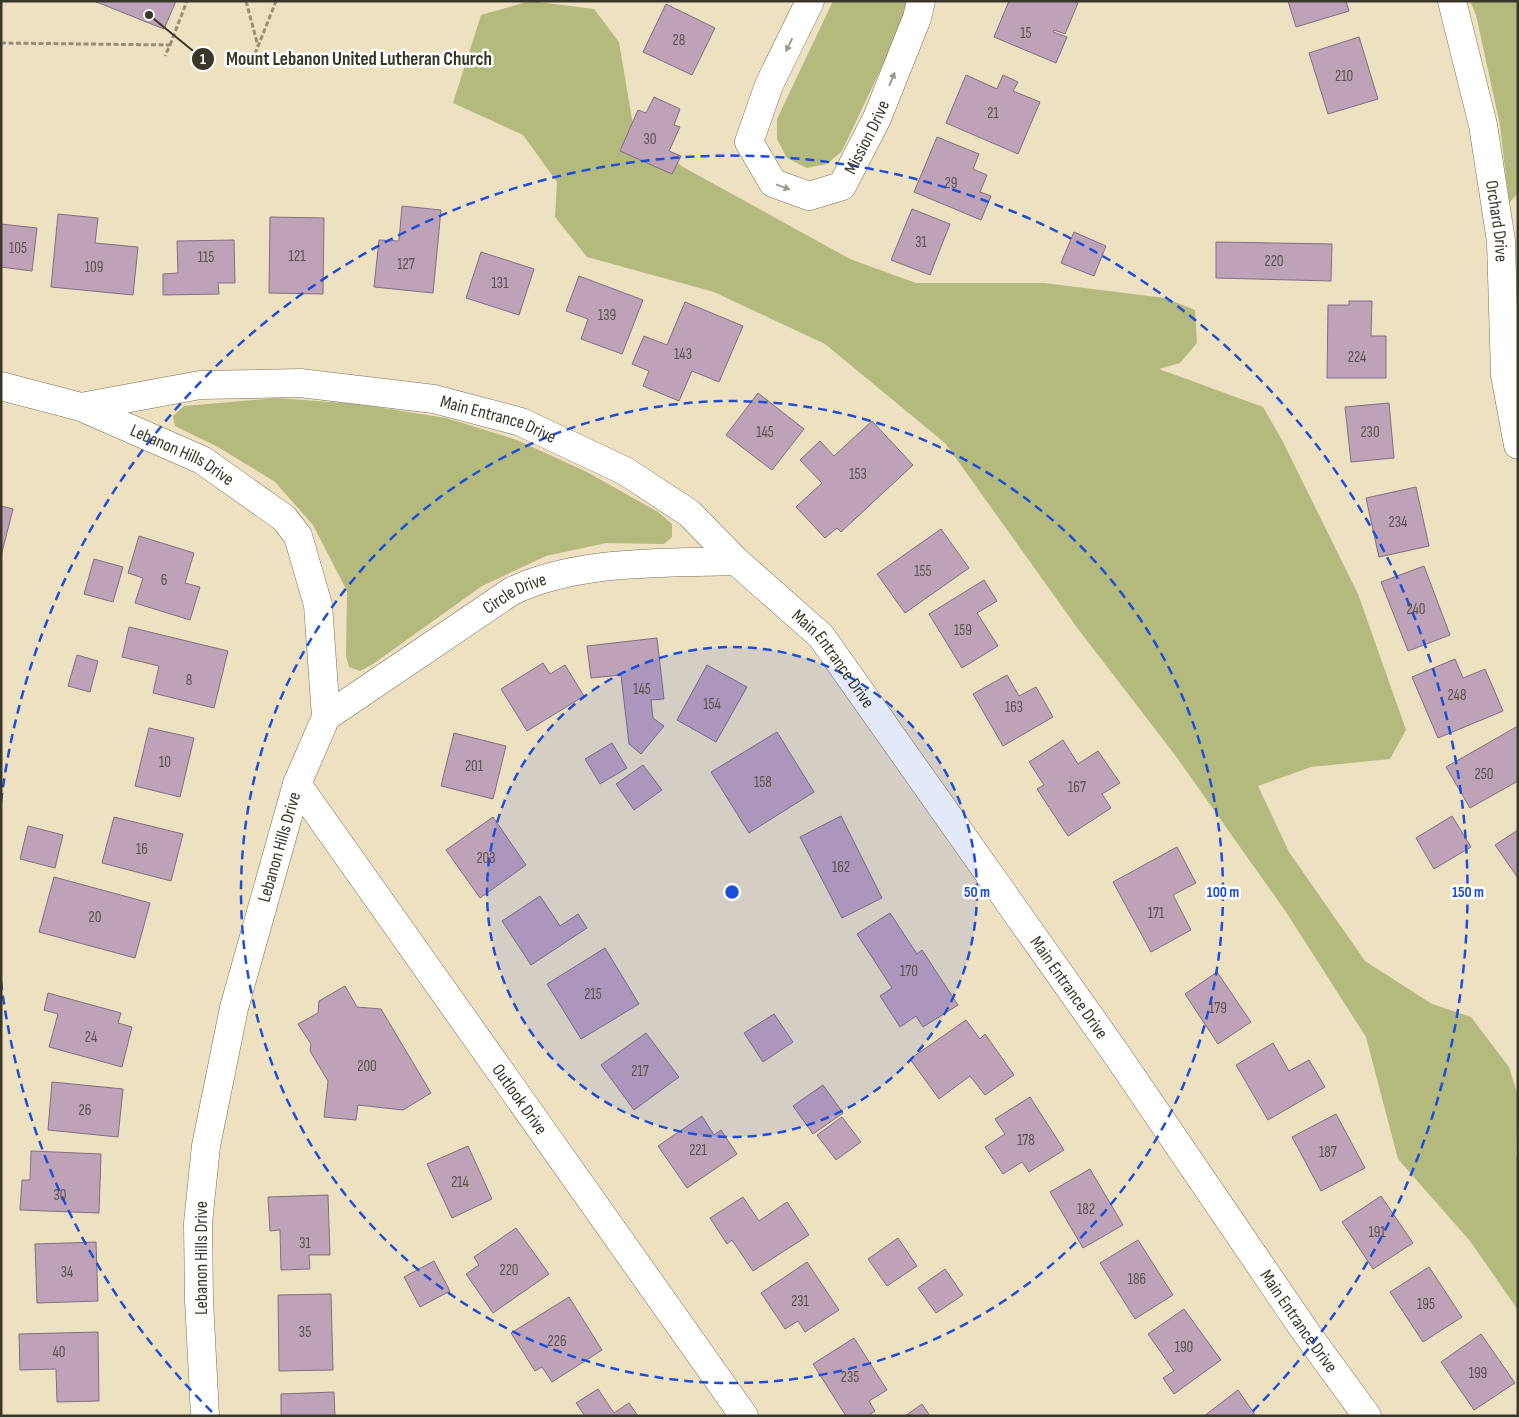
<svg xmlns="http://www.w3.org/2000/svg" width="1519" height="1417" viewBox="0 0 1519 1417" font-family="'Sofia Sans Condensed',sans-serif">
	<rect width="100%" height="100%" fill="#eee1c2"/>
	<path fill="#b4b97d" d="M530,1L594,9L619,42L633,125L683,167L850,259L916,283H1044L1165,298L1195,310L1197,343L1180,363L1159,369L1263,407L1283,442L1358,594L1406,730L1390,759L1311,767L1258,786L1289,852L1365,961L1432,1004L1471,1017L1509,1067L1518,1096L1516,1156L1518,1158V1310L1470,1241L1398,1159L1366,1037L1286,912L1175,755L1078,629L945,443L825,344L714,292L587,257L555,217L557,182L523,135L453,103L481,15Z
		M833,1H911V5L842,151L827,164L807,168L787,158L777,139V119Z
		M1470,1H1518V193L1509,203L1500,125L1476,15Z
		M276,398L358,404L446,418L517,440L587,472L658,512L672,524V537L664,544L606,543L546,556L482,586L373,664L360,671L349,667L346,656L347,591L313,525L275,482L218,447L175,426L173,416L184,406Z"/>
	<path fill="#bda2b8" stroke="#856c81" d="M94,1H176L164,29Z
		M1009,1H1073L1078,3L1065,34L1054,30L1053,32L1067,37L1056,63L994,37Z
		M1288,1H1346L1349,11L1296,27Z
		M666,4L715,28L692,75L643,52Z
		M1359,37L1378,99L1328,114L1309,53Z
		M966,75L997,89L1003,75L1018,82L1013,91L1040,102L1018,154L946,123Z
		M654,97L680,109L674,125L680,127L669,151L681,156L672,174L620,151L638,110L646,113Z
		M937,137L979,154L973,169L987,175L980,192L991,196L981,220L914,192Z
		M402,206L441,210L433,293L374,287L379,240L399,241Z
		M912,209L950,224L930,275L891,260Z
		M58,214L98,218L95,243L138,247L133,295L51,287Z
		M270,217L324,218L323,294L269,293Z
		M1,224L37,228L32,271L1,267Z
		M1074,232L1106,246L1094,276L1061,263Z
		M234,240L235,283H218L219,294L163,295V274L178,273L177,241Z
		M1216,242L1332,244L1331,281L1216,278Z
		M481,252L534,269L519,315L466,298Z
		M579,276L643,300L622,354L581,339L588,319L566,311Z
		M1349,301H1372L1371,336H1386V378H1327L1328,305H1349Z
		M685,302L743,326L719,382L692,371L679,401L643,386L649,371L632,364L644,336L667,345Z
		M758,393L804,429L772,470L726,435Z
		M1389,403L1394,458L1351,462L1345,407Z
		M872,421L913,465L841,532L837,528L825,538L796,507L822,483L800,460L820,441L834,456Z
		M1416,487L1429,546L1379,557L1366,498Z
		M1,506L13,509L1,556Z
		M941,529L969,568L905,613L877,574Z
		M139,536L194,553L185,583L200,587L190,620L135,603L143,578L128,573Z
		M94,559L123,567L113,602L84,594Z
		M1424,566L1450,635L1408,651L1381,582Z
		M984,580L997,601L977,613L998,646L962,668L929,614Z
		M129,627L228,651L214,708L153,693L159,666L122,657Z
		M657,638L664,699L651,700L653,718L664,726L641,754L629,744L621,675L591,678L587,646Z
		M77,655L98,661L90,692L68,686Z
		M1455,659L1463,678L1485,669L1503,711L1438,738L1412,677Z
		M543,663L550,674L565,665L584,696L527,731L501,689Z
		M707,665L747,687L716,742L677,720Z
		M1007,675L1019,696L1036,687L1053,717L1003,746L973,694Z
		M1518,726V781L1470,808L1446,767Z
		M149,728L194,738L180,797L135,786Z
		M777,732L814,792L749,833L711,772Z
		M454,733L506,746L493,799L441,786Z
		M1063,740L1078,764L1098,751L1120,783L1102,794L1111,808L1068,836L1037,789L1044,785L1029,762Z
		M612,743L627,768L600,784L585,759Z
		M643,765L662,790L634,810L616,784Z
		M841,816L882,898L842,918L800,837Z
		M1452,816L1471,847L1434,869L1416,838Z
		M114,817L183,834L171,881L102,863Z
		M493,817L526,865L480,898L446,850Z
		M28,826L63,835L55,868L20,859Z
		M1518,830V878L1495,845Z
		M1177,847L1196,883L1173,895L1191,930L1151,952L1113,882Z
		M54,877L150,903L135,958L39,932Z
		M540,896L560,926L578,914L587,928L531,965L502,921Z
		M890,913L917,954L922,950L958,1005L923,1027L916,1016L900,1027L880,996L892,988L857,934Z
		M605,948L639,1004L581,1039L547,984Z
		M1217,972L1251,1022L1218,1044L1185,994Z
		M345,986L357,1007L381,1009L431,1093L403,1110L358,1105L356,1120L324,1117L328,1081L310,1051L311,1044L298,1024L318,1013L319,1001Z
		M48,993L121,1013L118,1023L132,1027L122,1067L49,1047L58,1014L44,1010Z
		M774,1014L793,1042L763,1062L744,1033Z
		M966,1020L980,1039L985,1034L1014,1075L985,1095L970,1076L939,1099L910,1059Z
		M646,1033L679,1077L634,1110L601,1065Z
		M1273,1043L1289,1071L1309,1060L1325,1087L1268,1120L1236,1065Z
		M52,1082L123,1089L118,1137L48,1130Z
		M823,1085L843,1113L813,1134L793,1106Z
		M1030,1097L1064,1150L1029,1172L1022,1162L1003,1174L985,1147L1005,1134L995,1119Z
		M1336,1114L1365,1168L1321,1191L1292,1137Z
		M702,1116L714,1135L721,1130L737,1154L687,1188L658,1146Z
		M842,1117L861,1142L836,1160L817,1135Z
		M468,1146L492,1199L452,1218L427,1164Z
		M31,1151L101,1154L99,1213L20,1210L22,1180H30Z
		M1090,1169L1123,1225L1083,1248L1050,1192Z
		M328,1195L330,1255H309L310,1269L281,1270L280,1230L270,1231L268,1197Z
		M1381,1196L1413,1243L1373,1269L1342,1222Z
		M743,1197L759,1221L787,1202L809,1235L753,1271L732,1240L727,1244L710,1218Z
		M516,1228L549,1274L493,1313L466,1274L479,1265L474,1257Z
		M898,1238L917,1266L887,1286L868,1259Z
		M1138,1240L1173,1295L1135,1319L1100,1263Z
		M96,1242L98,1301L37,1303L35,1244Z
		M434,1261L450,1291L420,1307L404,1277Z
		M807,1262L839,1310L805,1332L798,1321L785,1329L761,1293Z
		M1429,1267L1462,1317L1423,1342L1390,1292Z
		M945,1269L963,1295L936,1313L918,1288Z
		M331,1294L333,1370L279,1371L278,1295Z
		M569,1297L602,1350L552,1382L542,1367L535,1371L511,1333Z
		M1184,1309L1221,1360L1174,1394L1163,1378L1174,1371L1148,1334Z
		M98,1332L99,1401L57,1402L56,1369L20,1370L19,1334Z
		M1481,1334L1515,1383L1474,1410L1441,1362Z
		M854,1338L887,1390L869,1401L875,1411L868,1416H846L813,1364Z
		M598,1389L614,1413L629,1403L638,1416H585L576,1403Z
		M1238,1390L1256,1416H1204Z
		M334,1392L335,1416H281V1394Z
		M922,1404L930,1416H905Z"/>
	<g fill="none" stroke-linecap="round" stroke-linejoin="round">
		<g stroke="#7b6f53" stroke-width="29">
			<g id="minor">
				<path id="s1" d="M810,1L769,85L749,142L773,183L809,196L842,186L877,118L917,18L921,1"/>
				<path id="s2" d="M1452,1L1483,125L1501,241L1505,375L1518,445"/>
				<path id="s3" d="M1,386L81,407L200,385L300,383L434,399L521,422L625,471L689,513L736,561L821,636L1117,1055L1305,1331L1367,1416"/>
				<path id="s4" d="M81,407L202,460L284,518L298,536L318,605L326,717L297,784L234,1008L206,1146L198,1223L199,1300L205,1416"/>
				<path id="s5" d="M326,717L512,591C581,559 662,564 736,561"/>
				<path id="s6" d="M297,784L744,1416"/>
			</g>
		</g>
		<path stroke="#978e79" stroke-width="3" stroke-dasharray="5 2.5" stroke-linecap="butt" d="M246,1L258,46
			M1,43L170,45L165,56
			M170,45L187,1
			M255,54L276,1"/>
		<use href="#minor" stroke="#fff" stroke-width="28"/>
	</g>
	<defs><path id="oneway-solid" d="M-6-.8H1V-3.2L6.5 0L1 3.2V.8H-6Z" transform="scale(1.25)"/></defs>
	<g fill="#9d9a94">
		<use href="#oneway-solid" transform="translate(789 45) rotate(116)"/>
		<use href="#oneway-solid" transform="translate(892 79) rotate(-68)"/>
		<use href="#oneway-solid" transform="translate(783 187) rotate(20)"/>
	</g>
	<circle cx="732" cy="892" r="245" fill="#1d4ed8" fill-opacity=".12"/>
	<g fill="none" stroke="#1d4ed8" stroke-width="2.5" stroke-dasharray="9 6">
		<circle cx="732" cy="892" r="245"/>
		<circle cx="732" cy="892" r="491"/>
		<path d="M212 1412A736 736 0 0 1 1 982M1 802A736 736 0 1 1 1252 1412"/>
	</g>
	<g text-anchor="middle" stroke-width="5" stroke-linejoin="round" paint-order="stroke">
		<g font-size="15" fill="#5c514e">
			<text x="1026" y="38">15</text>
			<text x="679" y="45">28</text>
			<text x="1344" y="81">210</text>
			<text x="993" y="118">21</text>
			<text x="650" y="144">30</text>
			<text x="951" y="188">29</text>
			<text x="921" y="247">31</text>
			<text x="18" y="253">105</text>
			<text x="297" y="261">121</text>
			<text x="206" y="262">115</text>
			<text x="1274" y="266">220</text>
			<text x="406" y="269">127</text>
			<text x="94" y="272">109</text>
			<text x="500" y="288">131</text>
			<text x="607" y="320">139</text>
			<text x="683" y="359">143</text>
			<text x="1357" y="362">224</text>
			<text x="765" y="437">145</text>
			<text x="1370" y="437">230</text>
			<text x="858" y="479">153</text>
			<text x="1398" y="527">234</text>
			<text x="923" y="576">155</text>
			<text x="164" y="585">6</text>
			<text x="1416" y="614">240</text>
			<text x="963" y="635">159</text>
			<text x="189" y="685">8</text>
			<text x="642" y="694">145</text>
			<text x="1457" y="700">248</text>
			<text x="712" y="709">154</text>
			<text x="1014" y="712">163</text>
			<text x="165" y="767">10</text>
			<text x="474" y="771">201</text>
			<text x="1484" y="779">250</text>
			<text x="763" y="787">158</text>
			<text x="1077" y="792">167</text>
			<text x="142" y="854">16</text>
			<text x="486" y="863">203</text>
			<text x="841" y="872">162</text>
			<text x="1156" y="918">171</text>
			<text x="95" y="922">20</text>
			<text x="909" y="976">170</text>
			<text x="593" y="999">215</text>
			<text x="1218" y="1013">179</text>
			<text x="91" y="1042">24</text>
			<text x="367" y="1071">200</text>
			<text x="640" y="1076">217</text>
			<text x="85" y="1115">26</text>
			<text x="1026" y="1145">178</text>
			<text x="698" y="1155">221</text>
			<text x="1328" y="1157">187</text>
			<text x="460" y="1187">214</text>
			<text x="60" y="1200">30</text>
			<text x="1086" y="1214">182</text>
			<text x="1377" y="1237">191</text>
			<text x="305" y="1248">31</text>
			<text x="509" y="1275">220</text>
			<text x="67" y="1277">34</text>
			<text x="1137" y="1284">186</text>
			<text x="800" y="1306">231</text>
			<text x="1426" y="1309">195</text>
			<text x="305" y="1337">35</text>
			<text x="557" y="1346">226</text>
			<text x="1184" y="1352">190</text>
			<text x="59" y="1357">40</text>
			<text x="1478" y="1378">199</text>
			<text x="850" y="1382">235</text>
		</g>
		<g font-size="18" fill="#3b362a" stroke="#fff">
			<text dy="6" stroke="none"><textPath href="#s1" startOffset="329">Mission Drive</textPath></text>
			<text dy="6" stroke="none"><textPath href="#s2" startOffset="225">Orchard Drive</textPath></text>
			<text dy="6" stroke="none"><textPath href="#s3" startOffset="506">Main Entrance Drive</textPath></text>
			<text dy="6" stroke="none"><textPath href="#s4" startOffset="112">Lebanon Hills Drive</textPath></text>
			<text dy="6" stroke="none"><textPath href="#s5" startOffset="226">Circle Drive</textPath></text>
			<text dy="6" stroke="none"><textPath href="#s3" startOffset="926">Main Entrance Drive</textPath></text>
			<text transform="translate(279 847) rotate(-74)" y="6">Lebanon Hills Drive</text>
			<text dy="6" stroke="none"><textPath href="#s3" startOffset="1331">Main Entrance Drive</textPath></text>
			<text dy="6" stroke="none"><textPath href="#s6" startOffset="386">Outlook Drive</textPath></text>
			<text transform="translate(201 1258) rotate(-90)" y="6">Lebanon Hills Drive</text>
			<text dy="6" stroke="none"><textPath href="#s3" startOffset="1736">Main Entrance Drive</textPath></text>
		</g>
	</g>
	<circle cx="732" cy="892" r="8" fill="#1d4ed8" stroke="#fff" stroke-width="2.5"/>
	<g font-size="15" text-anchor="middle" font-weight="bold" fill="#1d4ed8" stroke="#fff" stroke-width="5" stroke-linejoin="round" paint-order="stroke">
		<text x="977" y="897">50 m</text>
		<text x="1223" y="897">100 m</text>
		<text x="1468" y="897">150 m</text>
	</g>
	<path fill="none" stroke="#3b362a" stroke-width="2" d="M149 15L203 59"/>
	<g fill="#3b362a" stroke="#fff" stroke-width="2">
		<circle cx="149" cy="15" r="5"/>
		<circle cx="203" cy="59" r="12"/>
	</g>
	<g font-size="15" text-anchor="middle" font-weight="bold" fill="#fff">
		<text x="203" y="64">1</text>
	</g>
	<g font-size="19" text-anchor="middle" font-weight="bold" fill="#3b362a" stroke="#fff" stroke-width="5" stroke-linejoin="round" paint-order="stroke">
		<text x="359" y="65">Mount Lebanon United Lutheran Church</text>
	</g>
	<rect width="1519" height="1417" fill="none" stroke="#3b362a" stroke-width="5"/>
</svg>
